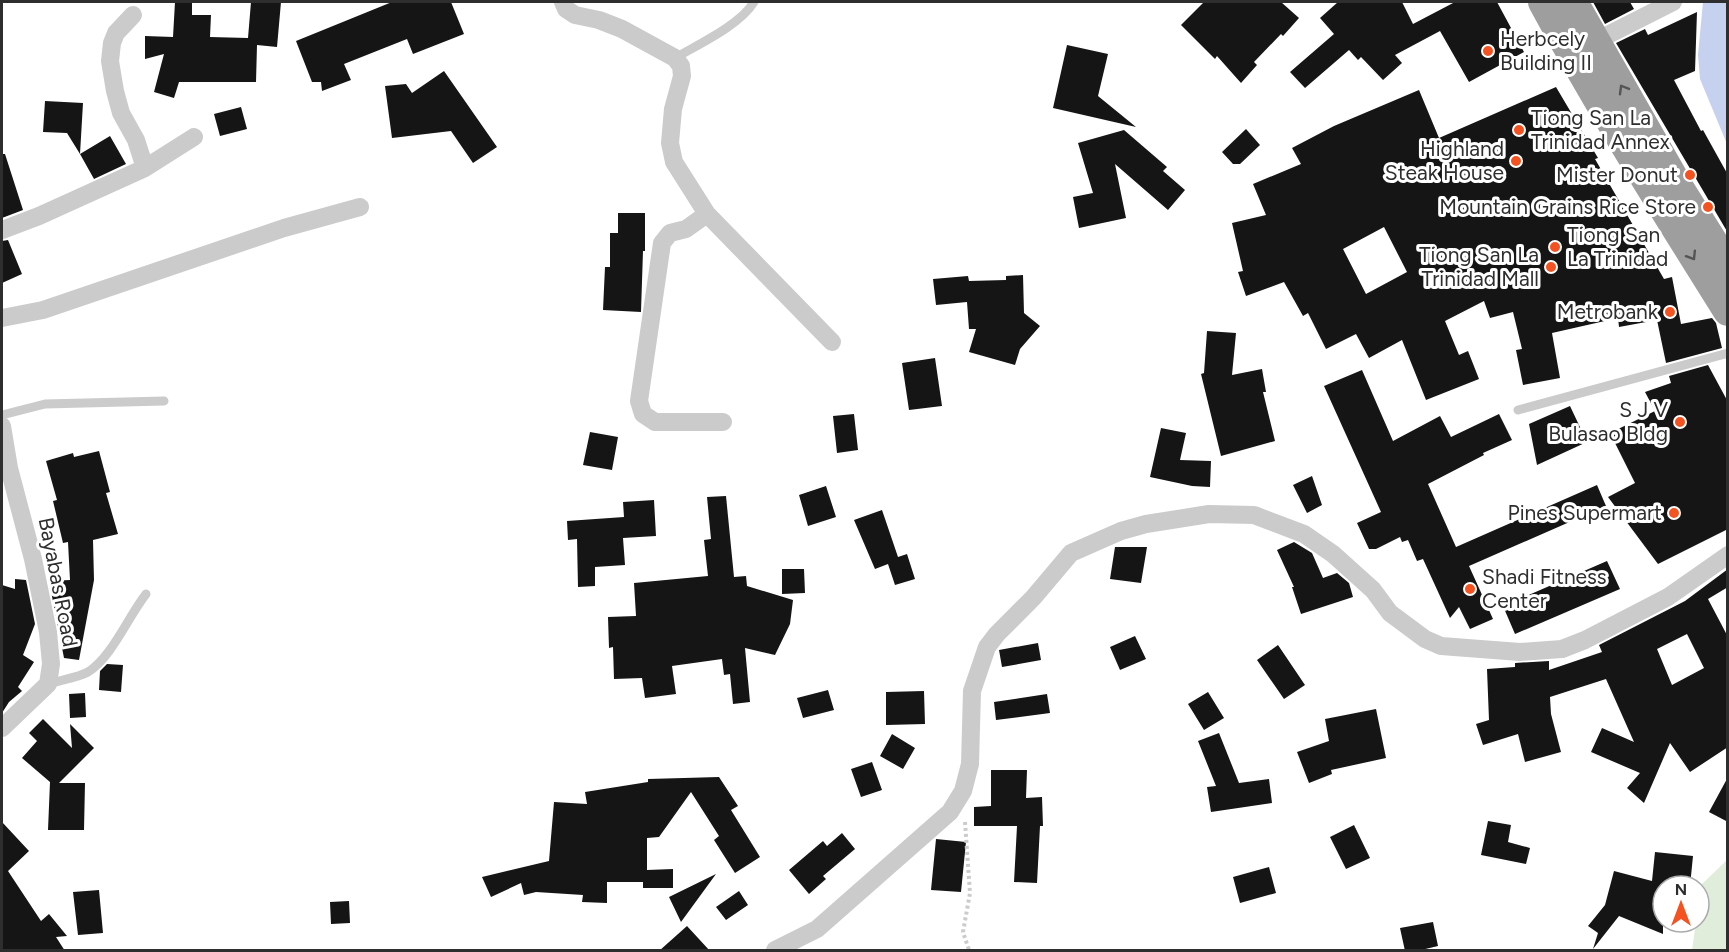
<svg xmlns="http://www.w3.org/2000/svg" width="1729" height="952" viewBox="0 0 1729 952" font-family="Figtree,sans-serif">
	<rect width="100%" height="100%" fill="#fff"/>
	<path fill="#dfedda" d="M1727,860V950H1692L1696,922H1699L1701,885Z"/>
	<path fill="#c5d1ee" d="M1703,2H1727V144L1700,79L1698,55Z"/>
	<path fill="#151515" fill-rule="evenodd" d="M175,2H192V15H211L210,37L248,38L251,2H281L277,47L257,45L256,82H179L174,98L154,92L164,54L145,59V36L173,37Z
		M392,2H451L464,34L413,54L407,39L344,64L351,80L322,91L321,82H312L296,41Z
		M1204,2H1281L1299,18L1283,36L1281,34L1254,62L1257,65L1241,83L1217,56L1215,59L1181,25Z
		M1338,2H1402L1413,24L1455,2H1497L1524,52L1469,82L1440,31L1395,55L1402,63L1383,80L1361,57L1358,60L1349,50L1305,88L1290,72L1334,34L1320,18Z
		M1593,2H1630L1634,9L1605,24Z
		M1697,12L1695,71L1674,80L1701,131L1703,130L1728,175V233L1616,43L1645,29L1648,35Z
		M1067,45L1108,54L1098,96L1136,127L1053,108Z
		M444,71L497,147L473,163L451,131L392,138L385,86L406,84L412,93Z
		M1556,87L1598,158L1595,159L1664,279L1672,277L1681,324L1712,318L1716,323L1722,348L1666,363L1657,320L1619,327L1618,318L1552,333L1560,378L1523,385L1516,350L1522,349L1513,312L1490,318L1484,301L1445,321L1459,355L1468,351L1479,379L1426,400L1402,340L1369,358L1356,334L1326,349L1308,313L1303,316L1284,282L1246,296L1238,272L1243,271L1232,223L1266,215L1253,184L1301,164L1292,148L1334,126L1419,90L1439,138ZM1384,227L1407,272L1366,294L1343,249Z
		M45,101L83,103L80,154L67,133L43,132Z
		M241,107L247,129L220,136L214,114Z
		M1246,129L1260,145L1240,164H1233L1222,152Z
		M1124,130L1167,167L1163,171L1185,190L1168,210L1115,164L1126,218L1079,228L1073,197L1093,193L1078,143Z
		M110,136L126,164L94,179L80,154Z
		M2,154H5L23,210L2,218Z
		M618,213H645V251H643L641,312L603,310L605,267H610V233H618Z
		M8,240L22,274L2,283V241Z
		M1023,275L1024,313L1040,326L1020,349L1015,365L969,352L976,329H969L967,302L936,305L933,279L968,276L969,281L1006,280V276Z
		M1207,331L1236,333L1232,375L1262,369L1266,392H1263L1275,441L1221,456L1201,374L1204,373Z
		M935,358L942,406L909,410L902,363Z
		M1708,365L1728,402V529L1658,564L1608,497L1635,483L1610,433L1655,411L1645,392L1671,383L1669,376Z
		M1362,370L1393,441L1440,416L1451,437L1499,414L1512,440L1483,453L1484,455L1428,484L1456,547L1597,485L1606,506L1469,566L1493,619L1470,629L1459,607L1450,618L1423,559L1417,561L1408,540L1402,542L1400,537L1376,549H1369L1357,523L1381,512L1324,386Z
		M1570,406L1587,442L1537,465L1529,424Z
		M854,414L858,450L837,453L833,416Z
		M1161,428L1186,433L1180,460L1211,461L1210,487L1192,486L1150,477Z
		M590,432L618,437L612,470L583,465Z
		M99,451L110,492L106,493L118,534L93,540L94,580L79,660L64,658L49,581L70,580L68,542L63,543L53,501L57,500L46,461L73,453L74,457Z
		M1312,476L1322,505L1307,513L1293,485Z
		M826,486L836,517L808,526L799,495Z
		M726,496L734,577L746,576L747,586L793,600L790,624L775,655L745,648L750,702L733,704L730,674L724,675L722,659L672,666L676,694L645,698L642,678L614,679L613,647L609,648L608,617L636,616L634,583L708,576L704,540L711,539L707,497Z
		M654,500L656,536L623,538L625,565L595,567V586L578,587L577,539L568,540L567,521L624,517L623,502Z
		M882,510L898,557L907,554L915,579L895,585L888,564L875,569L854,520Z
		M1294,542L1312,553L1323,578L1337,573L1349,583L1353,597L1301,614L1292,587H1294L1277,550Z
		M1115,547H1147L1141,583L1110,579Z
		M1607,561L1620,589L1515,634L1503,606Z
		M782,569H804L805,593L782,594Z
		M1728,569V587L1708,599L1728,637V747L1690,772L1670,743L1644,803L1627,788L1640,773L1591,752L1602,728L1634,742L1606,679L1550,697L1551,714L1561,752L1525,762L1518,734L1483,745L1476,724L1489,720L1487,669L1515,667V663L1549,661V670L1602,652L1599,645L1685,601ZM1687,634L1704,668L1672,685L1657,649Z
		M15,579L26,580L35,624L23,655L34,662L18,687L22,691L9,702L2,713V585L15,589Z
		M1135,636L1146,659L1120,670L1110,647Z
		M1038,643L1041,660L1002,667L999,650Z
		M1278,645L1305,685L1284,699L1257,660Z
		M107,664L123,665L121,692L99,690L100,671Z
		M828,690L834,710L803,718L797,698Z
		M924,691L925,724L886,725V692Z
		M1208,692L1224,718L1204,730L1188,704Z
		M85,693L86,717L70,718L69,694Z
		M1047,694L1050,713L996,720L994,702Z
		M1376,709L1386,758L1331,770L1332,774L1309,783L1297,752L1329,741L1325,719Z
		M43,719L72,748L70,724L94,748L59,783H85L84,830H48L50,782L22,758L37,741L29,733Z
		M1219,733L1239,783L1269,779L1272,803L1211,812L1207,787L1216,786L1198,741Z
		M892,734L915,748L903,769L880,756Z
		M872,762L882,790L861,797L851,769Z
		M991,770H1027L1026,798L1042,797L1043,826H1040L1037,883L1014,882L1017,826H974V807L991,806Z
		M719,777L738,806L731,810L760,857L735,873L714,840L719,836L691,792L659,837L647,838V870L673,869V888H643V882H607V903L582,902L583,895L536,892L524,895L521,883L491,897L482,877L549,861L554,802L587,804L585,792L648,782V779Z
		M1728,777V822L1709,812Z
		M1488,821L1511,825L1508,842L1530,848L1526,864L1481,855Z
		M2,822L29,851L8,871L41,921L49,914L67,936L56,937L65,951H2Z
		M1354,825L1370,858L1346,869L1330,837Z
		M842,833L855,849L823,876L826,879L809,894L789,870L823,841L827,846Z
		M936,839L966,842L961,892L931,890Z
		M1655,852L1693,856L1690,886H1663V934L1619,916L1593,949L1598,933L1588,926L1605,905L1614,871L1652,881Z
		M1269,867L1276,893L1240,903L1233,877Z
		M716,874L681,922L669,897Z
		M99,890L103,933L78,935L73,892Z
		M739,891L748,905L726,920L716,907Z
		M349,901L350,923L331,924L330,902Z
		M1433,922L1438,946L1417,951H1405L1400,928Z
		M687,926L710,951H659Z"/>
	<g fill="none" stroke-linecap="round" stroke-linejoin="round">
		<path stroke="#cbcbcb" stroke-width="4" stroke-dasharray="3 3" stroke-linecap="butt" d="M965,822L970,893L963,932L969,950"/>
		<path stroke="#cbcbcb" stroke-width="9" d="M675,58C699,44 740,25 754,2
			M1518,410L1728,353
			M2,415L45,404L164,401
			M48,684C60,680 77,678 88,672C112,657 128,617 146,594"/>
		<path stroke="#cbcbcb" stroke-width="18" d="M563,2L566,9L575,15L599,20L622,29L675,58L681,66L682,76L673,109L670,143L674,162L707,214L832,342
			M1588,45L1673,2
			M145,168L194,137
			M707,214L686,229L670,233L662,243L639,401L643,414L655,422H723
			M2,230L39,216L145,168L136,140L121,113L115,91L110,61L112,43L116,33L133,15
			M2,318L43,310L284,228L360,207
			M2,426L9,468L33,559L48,632L51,664L48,684L2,728
			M775,950L817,929L950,812L963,791L970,764L972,691L987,647L997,634L1033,598L1071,553L1121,531L1146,524L1209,514L1254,515L1304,534L1333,554L1373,590L1390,613L1425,639L1441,646L1520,652L1562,649L1585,640L1668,597L1728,555"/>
		<path stroke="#9e9e9e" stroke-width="30" d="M1543,2C1600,107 1664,209 1728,311
			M1573,2L1679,188L1728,266"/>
	</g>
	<defs><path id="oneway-chevron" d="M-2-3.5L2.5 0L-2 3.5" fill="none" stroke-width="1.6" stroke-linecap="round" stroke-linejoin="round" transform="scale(1.5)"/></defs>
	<g stroke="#555">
		<use href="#oneway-chevron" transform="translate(1623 89) rotate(-120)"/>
		<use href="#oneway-chevron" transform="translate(1692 256) rotate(58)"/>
	</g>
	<g fill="#f45321" stroke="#fff" stroke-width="2">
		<circle cx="1488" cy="51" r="6"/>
		<circle cx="1519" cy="130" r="6"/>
		<circle cx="1516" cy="161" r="6"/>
		<circle cx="1690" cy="175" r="6"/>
		<circle cx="1708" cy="207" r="6"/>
		<circle cx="1555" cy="247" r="6"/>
		<circle cx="1551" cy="267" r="6"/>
		<circle cx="1670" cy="312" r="6"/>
		<circle cx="1680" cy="422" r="6"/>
		<circle cx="1674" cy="513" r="6"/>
		<circle cx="1470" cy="589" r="6"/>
	</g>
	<g text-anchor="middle" stroke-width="6" stroke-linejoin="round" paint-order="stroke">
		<g font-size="21" fill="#2e2e2e" stroke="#fff" text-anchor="end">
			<text x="1500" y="46" text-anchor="start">Herbcely<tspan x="1500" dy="24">Building II</tspan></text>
			<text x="1531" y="125" text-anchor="start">Tiong San La<tspan x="1531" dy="24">Trinidad Annex</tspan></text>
			<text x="1504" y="156">Highland<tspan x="1504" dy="24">Steak House</tspan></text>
			<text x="1678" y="182">Mister Donut</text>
			<text x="1696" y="214">Mountain Grains Rice Store</text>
			<text x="1567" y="242" text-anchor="start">Tiong San<tspan x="1567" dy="24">La Trinidad</tspan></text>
			<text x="1539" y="262">Tiong San La<tspan x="1539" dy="24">Trinidad Mall</tspan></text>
			<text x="1658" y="319">Metrobank</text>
			<text x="1668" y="417">S J V<tspan x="1668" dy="24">Bulasao Bldg</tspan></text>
			<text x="1662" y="520">Pines Supermart</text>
			<text x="1482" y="584" text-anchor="start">Shadi Fitness<tspan x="1482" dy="24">Center</tspan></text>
		</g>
		<g font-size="21" fill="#2e2e2e" stroke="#fff">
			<text transform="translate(58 582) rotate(79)" y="7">Bayabas Road</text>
		</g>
	</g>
	<rect width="1729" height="952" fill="none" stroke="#2e2e2e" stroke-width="6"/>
	<g transform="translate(1681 904)"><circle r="28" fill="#ffffff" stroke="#ababab" stroke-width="1.5"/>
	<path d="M0-4.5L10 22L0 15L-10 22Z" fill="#f45321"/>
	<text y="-9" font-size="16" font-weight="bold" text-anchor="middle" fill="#2e2e2e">N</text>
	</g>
</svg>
